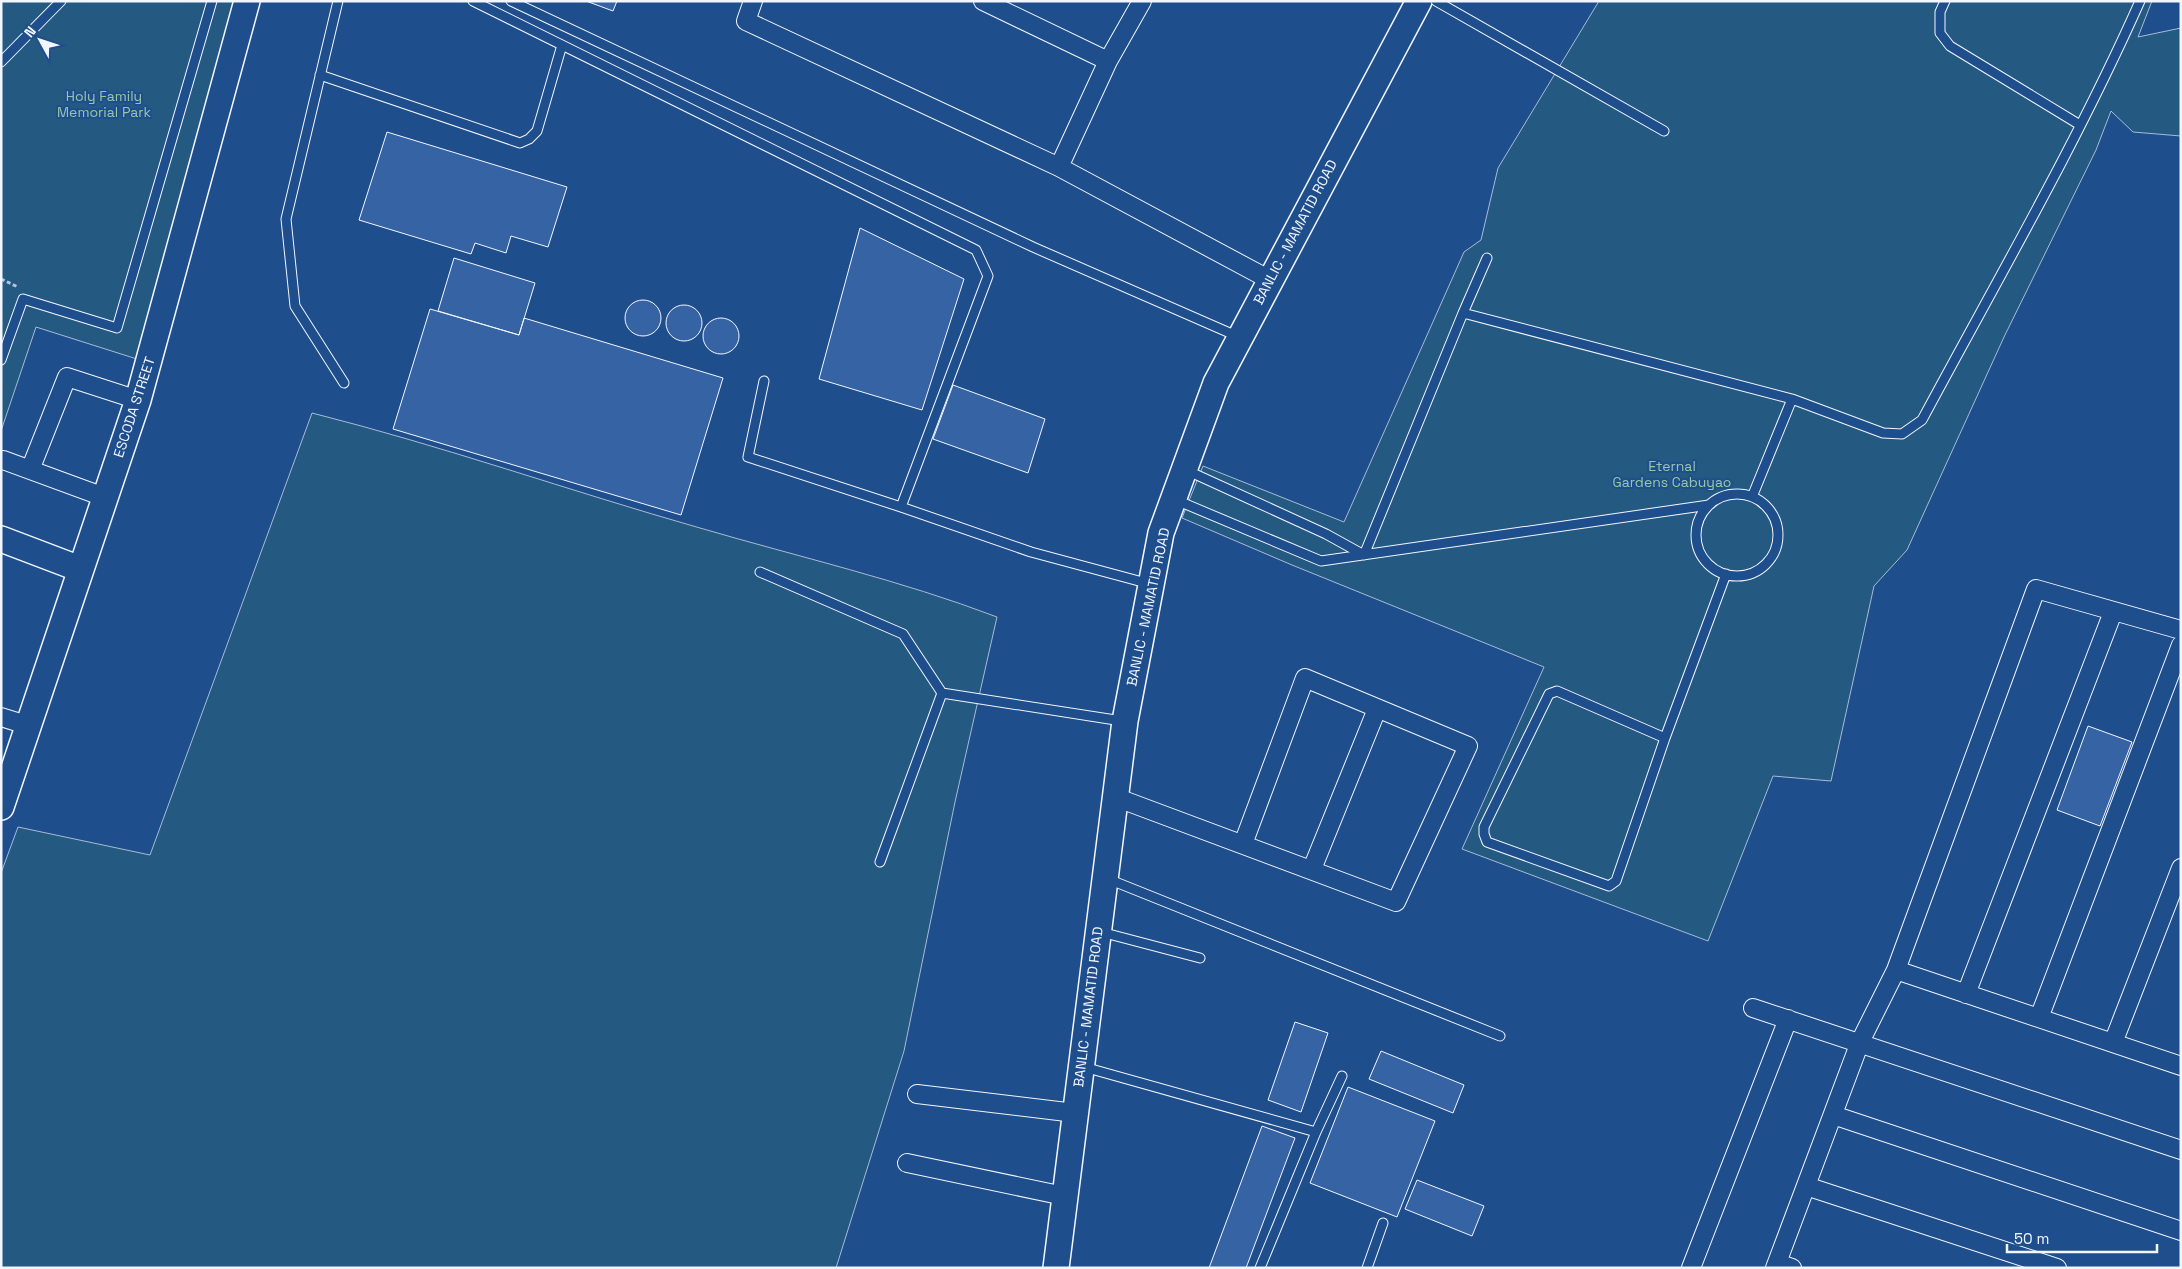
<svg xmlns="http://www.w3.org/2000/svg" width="2182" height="1269" viewBox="0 0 2182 1269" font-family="'Space Grotesk',sans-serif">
	<rect width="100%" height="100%" fill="#1f4e8c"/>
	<path fill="#245a82" stroke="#a8bbd7" d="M1,1H238L140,360L36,327L1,431Z
		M1599,1H2152L2138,37L2181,28V136L2133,132L2111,111L2096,150L2004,337L1907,550L1874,586L1831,781L1773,776L1708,941L1462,849L1544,667L1292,565L1182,518L1203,466L1344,522L1464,252L1481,240L1498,168Z
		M312,413C443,446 570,491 700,528C799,557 900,580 997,617L955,802L904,1051L836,1268H1V873L18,827L150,855Z"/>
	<path fill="#3563a3" stroke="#f2f6ff" d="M586,1H617L613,11Z
		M387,132L567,187L548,247L511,236L506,253L475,243L471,254L359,220Z
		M860,228L964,279L922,410L819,379Z
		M454,258L535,283L519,335L438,311Z
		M625 318a18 18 0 1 1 36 0a18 18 0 1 1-36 0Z
		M666 323a18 18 0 1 1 36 0a18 18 0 1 1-36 0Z
		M430,309L519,335L524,318L723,378L681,515L393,429Z
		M703 336a18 18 0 1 1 36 0a18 18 0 1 1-36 0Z
		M953,385L1045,419L1028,473L933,439Z
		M2088,726L2132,742L2100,826L2057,810Z
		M1295,1022L1328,1033L1301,1112L1268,1100Z
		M1381,1051L1464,1085L1453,1113L1369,1079Z
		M1348,1087L1435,1121L1397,1217L1310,1183Z
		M1262,1126L1295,1138L1246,1268H1209Z
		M1417,1180L1484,1206L1472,1236L1405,1209Z"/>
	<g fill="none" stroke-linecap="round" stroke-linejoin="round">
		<g stroke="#f2f6ff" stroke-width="11">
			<path id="lane" d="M338,1L286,219L295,306L344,383
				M473,1L976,250L988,276L901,507
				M511,1L1033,247L1239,337
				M1436,1L1664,131
				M1945,1L1940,12V33L1950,46L2080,125
				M1,62L61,1
				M320,75L520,143L529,139L537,131L562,45
				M1463,313L1487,258
				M1,360L23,299L117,328L212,1
				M764,381L748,457L901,507L1031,552L1150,584
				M1792,399L1883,433L1902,434L1922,420C1996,282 2076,145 2140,1
				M1186,470L1326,534L1364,555
				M1696 535a41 41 0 1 1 82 0a41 41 0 1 1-82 0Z
				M1176,500L1321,561L1709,505
				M1364,555L1463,313L1792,399L1752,497
				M760,572L903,634L942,693
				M1665,738L1557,691L1549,694L1484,827V834L1487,842L1609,886L1616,881L1665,738L1726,574
				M880,862L942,693L1122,721
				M1108,879L1500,1036
				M1101,932L1200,958
				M1084,1067L1316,1132
				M1260,1268L1316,1132L1342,1076
				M1367,1268L1383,1223"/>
		</g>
		<g stroke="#f2f6ff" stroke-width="20">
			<path id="street" d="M753,1L746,21L1059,167L1270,280
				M983,1L1108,61
				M1059,167L1108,61L1142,1
				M3,460L104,497
				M30,470L67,377L138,400
				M1,717L30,726
				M1115,797L1396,902L1468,746L1305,678L1243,844
				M1312,869L1377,709
				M1896,970L2181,1066
				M1966,994L2113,612
				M1753,1008L2181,1150
				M2039,1018L2181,645
				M2113,1043L2181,868
				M917,1094L1075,1113
				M1833,1115L2181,1231
				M907,1163L1064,1196
				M1806,1186L2057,1268
				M1777,1263L1792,1268
				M1691,1268L1788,1019
				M1775,1268L1860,1042L1896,970L2036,589L2181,630"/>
		</g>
		<g stroke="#f2f6ff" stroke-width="28">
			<path id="secondary" d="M1,539L80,569
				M1,807L138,400L247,1
				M1056,1268L1125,721L1161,533L1216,383L1419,1"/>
		</g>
		<path stroke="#b3c4dc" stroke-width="3" stroke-dasharray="4 2.5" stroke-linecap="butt" d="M1,279L18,287"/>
		<use href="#lane" stroke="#1f4e8c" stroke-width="9"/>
		<use href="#street" stroke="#1f4e8c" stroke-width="18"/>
		<use href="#secondary" stroke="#1f4e8c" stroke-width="25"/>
	</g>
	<g text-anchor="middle" stroke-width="4" stroke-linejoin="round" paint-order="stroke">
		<g font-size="14" fill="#97c8a6" stroke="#1f4e8c">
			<text x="104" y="101">Holy Family<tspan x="104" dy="16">Memorial Park</tspan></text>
			<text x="1672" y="471">Eternal<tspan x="1672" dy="16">Gardens Cabuyao</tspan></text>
		</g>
		<g font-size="14" fill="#f2f6ff" stroke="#1f4e8c">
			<text transform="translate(1295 232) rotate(-62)" y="5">BANLIC - MAMATID ROAD</text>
			<text transform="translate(134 407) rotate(-72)" y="5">ESCODA STREET</text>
			<text transform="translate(1148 607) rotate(-78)" y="5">BANLIC - MAMATID ROAD</text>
			<text transform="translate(1088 1007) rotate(-83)" y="5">BANLIC - MAMATID ROAD</text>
		</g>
	</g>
	<rect width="2182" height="1269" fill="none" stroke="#f2f6ff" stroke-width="5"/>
	<g transform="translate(40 40) rotate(310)" stroke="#1f4e8c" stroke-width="4" paint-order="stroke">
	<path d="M0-4L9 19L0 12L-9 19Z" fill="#f2f6ff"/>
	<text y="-8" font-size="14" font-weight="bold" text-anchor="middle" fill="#f2f6ff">N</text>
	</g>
	<path d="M2007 1244v8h150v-8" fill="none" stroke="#f2f6ff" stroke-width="2.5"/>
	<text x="2014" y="1244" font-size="15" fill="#f2f6ff" stroke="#1f4e8c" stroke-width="4" paint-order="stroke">50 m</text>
</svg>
